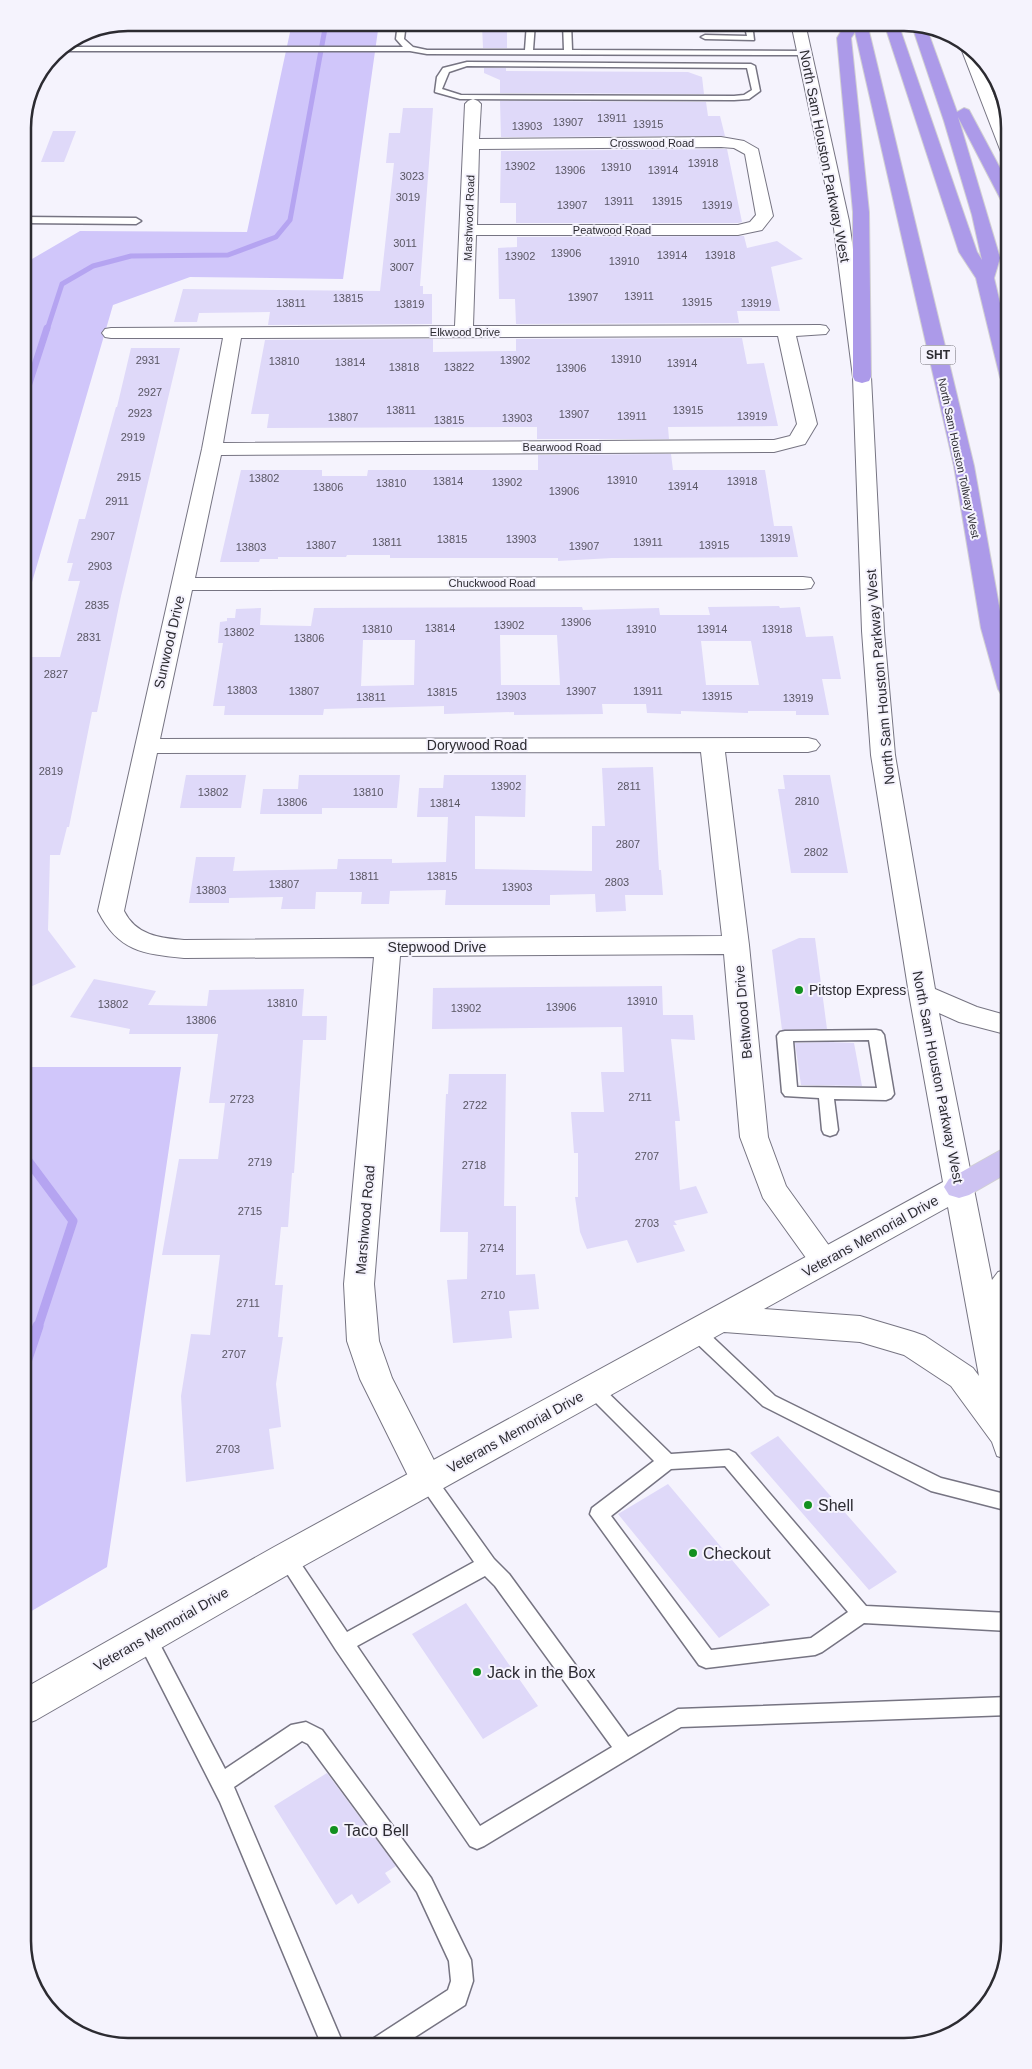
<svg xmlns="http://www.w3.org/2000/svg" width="1032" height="2069" viewBox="0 0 1032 2069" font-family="Helvetica,sans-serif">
	<rect width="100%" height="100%" fill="#f5f3fd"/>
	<path fill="#d0c6fa" d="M292,23H379L343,279L190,277L113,305L23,613V284L32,259L80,231L247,232Z
		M23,1067H181L107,1567L23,1616Z"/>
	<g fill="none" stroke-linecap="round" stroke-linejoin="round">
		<path stroke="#b5a4f1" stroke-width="5" d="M47,330L62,284L93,266L131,256L228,255L276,237L290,220L326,23"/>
		<path stroke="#b5a4f1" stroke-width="7" d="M23,402L47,328"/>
		<path stroke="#b5a4f1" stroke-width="9" d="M23,1154L73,1221L38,1327"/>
		<path stroke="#b5a4f1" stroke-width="11" d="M23,1371L38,1326"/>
	</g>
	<path fill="#dfd9f9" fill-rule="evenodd" d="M482,25H507V48H483Z
		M484,68H506V71L688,72L702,77L704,94L500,93V80L484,73Z
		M500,101L706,102L708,116H720L725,136L501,137Z
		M403,108H433L420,286H423V294H432V324L268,325L270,312L199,313L197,322H174L183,289L380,291L394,163H386L389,133H400Z
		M53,131H76L64,162H41Z
		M727,149L742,222L738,223H516V203H500L501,151Z
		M744,236L747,248L777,241L803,259L771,267L780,311H737L739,323L516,324L515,299H499L498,248L517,247V237Z
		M742,338L747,364L764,363L778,426L668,427L669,439H537V427L267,428L269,414H251L265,340L433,339V352L516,351V339Z
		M131,348H180L121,596L97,712H92L69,827H67L60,855H50L48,930L76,967L23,990V657H60L80,581H68L73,563H67L79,519H85L116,407H117Z
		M671,454L673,470H765L774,526H792L798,557L612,558L558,561V558H390V555H347L346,557H278V559H260L259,562H220L241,470H322V476H367L368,470H538V455Z
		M779,606L780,608L800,607L806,637L833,636L841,679H822L829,715H796V711H748V713L681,711V714L647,713L646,704H602L603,714L514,715V712L444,714V706L324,709L323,715H224L225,706H213L223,643H218L220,622L227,621V618H235L236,609L261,608L260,625L311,626L314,608L582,607L583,610L659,608L660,615H710L708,607ZM500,635H557L560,685H501ZM363,640H415L414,685L361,686ZM701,641H751L759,685H706Z
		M653,767L659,870H661L663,895H625L626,911L596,912L595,894L550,895V905H445L446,890L390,891L389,904H361L362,892H316L315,909H281L283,897L229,898V903H189L196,857H235L233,871L337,869L338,859H392V863L446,862L448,817H417L419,788H443L444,775H526L525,817L475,816V869L592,871V826H605L602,768Z
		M186,775H246L241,808H180Z
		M299,775H400L397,808H322V814H260L263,789H298Z
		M783,775H830L848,873H791L778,789H785Z
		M799,938H815L827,1029L782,1030L772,950Z
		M94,979L156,991L148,1005L207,1006L209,990L304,989L302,1016H327L326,1040H303L294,1173H292L288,1227H281L275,1285H283L278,1337H283L276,1384L281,1427L269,1429L274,1469L186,1482L181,1396L191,1334L210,1335L220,1255H162L179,1159H218L225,1103H209L218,1034H129L130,1029L70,1017Z
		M662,986L663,1015H693L695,1040L671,1039L680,1121H675L680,1190L696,1186L708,1213L674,1221L677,1225H673L685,1251L637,1263L627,1240L587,1249L580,1232L575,1197H578V1153H574L571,1112H604L601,1072H624L622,1027L432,1029L433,988Z
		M829,1042L854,1043L862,1086L801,1085L795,1043Z
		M449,1074H506L504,1206H516V1275L535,1274L539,1309L509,1311L512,1338L453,1343L447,1280L467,1279L468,1232H440L446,1094H448Z
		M778,1436L897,1572L869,1590L750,1453Z
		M668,1484L770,1605L719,1638L618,1514Z
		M466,1603L538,1706L483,1739L412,1634Z
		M327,1773L396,1866L385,1873L391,1882L358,1904L352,1894L336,1905L274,1806Z"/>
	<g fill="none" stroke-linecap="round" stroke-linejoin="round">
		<g stroke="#767482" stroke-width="3">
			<path id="lane" d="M398,23H406L404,39L413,47L427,50H525L527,23H535L533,50H564L563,23H571L572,50L805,51L809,53L805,55L427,54L410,51H57L64,47H403L396,39Z
				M744,23H752L754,40L705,39L701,37L705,35L747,36Z
				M467,62L751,64L755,66L760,91L749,99L734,100L460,99L435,92L437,77L443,68ZM467,66L747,68L752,90L744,95L734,96L461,95L442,89L449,72Z
				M995,81L1000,85L984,92L980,90Z
				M23,217L136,218L141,221L136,224L23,223Z
				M876,1030L881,1031L884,1035L894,1094L891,1098L886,1100L834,1099L838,1130L836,1134L830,1136L824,1134L822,1130L819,1098L785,1096L782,1092L777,1036L780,1032L785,1031ZM869,1040L877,1088L797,1087L793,1041Z
				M696,1325L702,1327L775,1396L941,1478L1009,1495V1511L931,1491L763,1406L690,1337L687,1332L690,1327Z
				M593,1382L599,1384L671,1454L729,1450L735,1453L866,1606L1009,1613V1631L864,1623L822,1652L815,1655L706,1668L699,1665L590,1514L592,1508L654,1461L587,1394L584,1389L587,1384ZM725,1466L848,1612L811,1638L711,1650L611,1516L671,1469Z
				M427,1472L433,1474L494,1559L509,1574L628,1737L678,1709L1009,1697V1715L681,1727L484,1846L477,1849L470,1846L336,1650L277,1558L279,1552L286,1550L293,1552L347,1632L474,1562L421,1486L418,1480L421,1474ZM485,1576L495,1586L612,1747L480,1826L357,1646Z
				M146,1628L153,1631L225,1769L291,1725L306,1722L322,1730L431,1878L471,1960L473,1981L465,2005L401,2046H371L374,2038L448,1990L451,1981L449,1961L417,1892L308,1744L302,1741L234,1787L344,2046H322L220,1802L136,1637L139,1631Z"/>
		</g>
		<g stroke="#767482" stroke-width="2">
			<path id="street" d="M473,99L478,101L481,104L479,139L721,137L744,141L758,149L773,216L762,230L738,235H476L473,326L820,325L826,326L829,330L826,334L796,336L817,424L805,444L774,452L221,455L195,578L803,577L811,578L814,583L811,588L803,589L192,590L160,739L808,738L816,740L820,745L816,750L808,752H725L749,945L768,1137L786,1186L840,1261L836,1269L825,1273L814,1269L763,1198L740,1137L724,954L400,956L374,1284L379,1341L392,1378L444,1480L439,1490L427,1494L415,1490L360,1379L347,1341L344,1284L374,957L184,958C143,954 118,951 98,911L202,449L223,338H111L105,337L102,333L105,329L111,328L455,326L465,104L468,101ZM721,147L734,148L745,154L756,215L750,222L738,225H477L479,149ZM778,336L797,424L790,436L774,440L223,443L241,338ZM701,752L722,936L184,940C159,938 136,935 124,911L157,753Z"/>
		</g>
		<g stroke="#767482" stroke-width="2">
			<path id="secondary" d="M791,23H805L849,221L871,377L884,631L895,755L935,989L977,1007L1009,1016V1035L959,1022L939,1013L992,1280L998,1272L1009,1269V1303L1007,1307L1002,1328L1009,1366V1460L997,1456L992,1442L951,1386L904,1355L860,1342L724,1332L298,1569L36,1720L23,1725V1689L274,1547L943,1182L909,994L871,755L862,631L853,377L833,221ZM948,1207L979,1376L973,1368L925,1336L914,1332L860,1316L764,1309Z
				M960,41L968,44L980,60L1009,133V157L1003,155L1001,152L959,43Z"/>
		</g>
		<g stroke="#d1d0d2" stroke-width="2">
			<path id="primary" d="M1009,1148V1172L969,1195L959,1198L949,1195L944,1187L949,1179L999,1151Z"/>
		</g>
		<g stroke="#d1d0d2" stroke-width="2">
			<path id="highway" d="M846,23H867L974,466L1003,628L1009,651V696L1001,694L998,689L981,628L954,466L855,32L851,38L869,212L871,377L869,381L862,383L855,381L853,377V212L837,38Z
				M884,23H898L977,252L982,260L972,215L944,121L912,26L913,24L927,29L957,112L964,108L969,110L1009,185V205L1003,204L1001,200L958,117L1000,258L994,278L1009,341V383L1002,381L1000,377L976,278L959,252Z"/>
		</g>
		<use href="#lane" fill="#fff" fill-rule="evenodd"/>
		<use href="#street" fill="#fff" fill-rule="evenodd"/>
		<use href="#secondary" fill="#fff" fill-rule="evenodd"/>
		<use href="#primary" fill="#cdc2f2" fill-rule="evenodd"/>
		<use href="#highway" fill="#ac9ae9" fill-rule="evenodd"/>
	</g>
	<g fill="#12901f" stroke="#f5f3fd" stroke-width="2">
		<circle cx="799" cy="990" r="5"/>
		<circle cx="808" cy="1505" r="5"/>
		<circle cx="693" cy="1553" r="5"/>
		<circle cx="477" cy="1672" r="5"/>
		<circle cx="334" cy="1830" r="5"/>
	</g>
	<g text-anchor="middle" stroke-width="4" stroke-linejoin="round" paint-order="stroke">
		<g font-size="11" fill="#595663">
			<text x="612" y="122">13911</text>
			<text x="568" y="126">13907</text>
			<text x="648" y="128">13915</text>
			<text x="527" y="130">13903</text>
			<text x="703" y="167">13918</text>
			<text x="520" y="170">13902</text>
			<text x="616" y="171">13910</text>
			<text x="570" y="174">13906</text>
			<text x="663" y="174">13914</text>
			<text x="412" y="180">3023</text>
			<text x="408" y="201">3019</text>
			<text x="619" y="205">13911</text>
			<text x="667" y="205">13915</text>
			<text x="572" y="209">13907</text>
			<text x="717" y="209">13919</text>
			<text x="405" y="247">3011</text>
			<text x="566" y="257">13906</text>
			<text x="672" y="259">13914</text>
			<text x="720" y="259">13918</text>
			<text x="520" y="260">13902</text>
			<text x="624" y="265">13910</text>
			<text x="402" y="271">3007</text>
			<text x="639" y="300">13911</text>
			<text x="583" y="301">13907</text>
			<text x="348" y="302">13815</text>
			<text x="697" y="306">13915</text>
			<text x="291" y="307">13811</text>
			<text x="756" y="307">13919</text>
			<text x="409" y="308">13819</text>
			<text x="626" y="363">13910</text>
			<text x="148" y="364">2931</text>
			<text x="515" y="364">13902</text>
			<text x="284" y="365">13810</text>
			<text x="350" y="366">13814</text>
			<text x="682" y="367">13914</text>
			<text x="404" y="371">13818</text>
			<text x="459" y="371">13822</text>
			<text x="571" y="372">13906</text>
			<text x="150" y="396">2927</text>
			<text x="401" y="414">13811</text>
			<text x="688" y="414">13915</text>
			<text x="140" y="417">2923</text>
			<text x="574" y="418">13907</text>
			<text x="632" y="420">13911</text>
			<text x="752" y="420">13919</text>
			<text x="343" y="421">13807</text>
			<text x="517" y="422">13903</text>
			<text x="449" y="424">13815</text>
			<text x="133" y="441">2919</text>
			<text x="129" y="481">2915</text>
			<text x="264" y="482">13802</text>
			<text x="622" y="484">13910</text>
			<text x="448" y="485">13814</text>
			<text x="742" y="485">13918</text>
			<text x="507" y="486">13902</text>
			<text x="391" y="487">13810</text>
			<text x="683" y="490">13914</text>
			<text x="328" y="491">13806</text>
			<text x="564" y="495">13906</text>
			<text x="117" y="505">2911</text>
			<text x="103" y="540">2907</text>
			<text x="775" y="542">13919</text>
			<text x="452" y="543">13815</text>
			<text x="521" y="543">13903</text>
			<text x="387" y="546">13811</text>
			<text x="648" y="546">13911</text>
			<text x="321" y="549">13807</text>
			<text x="714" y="549">13915</text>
			<text x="584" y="550">13907</text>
			<text x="251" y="551">13803</text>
			<text x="100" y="570">2903</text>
			<text x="97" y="609">2835</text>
			<text x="576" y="626">13906</text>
			<text x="509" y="629">13902</text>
			<text x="440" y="632">13814</text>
			<text x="377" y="633">13810</text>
			<text x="641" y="633">13910</text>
			<text x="712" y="633">13914</text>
			<text x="777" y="633">13918</text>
			<text x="239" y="636">13802</text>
			<text x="89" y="641">2831</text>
			<text x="309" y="642">13806</text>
			<text x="56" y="678">2827</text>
			<text x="242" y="694">13803</text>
			<text x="304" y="695">13807</text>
			<text x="581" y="695">13907</text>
			<text x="648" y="695">13911</text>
			<text x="442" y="696">13815</text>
			<text x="511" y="700">13903</text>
			<text x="717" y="700">13915</text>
			<text x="371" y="701">13811</text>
			<text x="798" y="702">13919</text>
			<text x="51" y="775">2819</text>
			<text x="506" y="790">13902</text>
			<text x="629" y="790">2811</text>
			<text x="213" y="796">13802</text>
			<text x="368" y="796">13810</text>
			<text x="807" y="805">2810</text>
			<text x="292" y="806">13806</text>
			<text x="445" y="807">13814</text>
			<text x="628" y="848">2807</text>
			<text x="816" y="856">2802</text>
			<text x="364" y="880">13811</text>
			<text x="442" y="880">13815</text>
			<text x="617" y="886">2803</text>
			<text x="284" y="888">13807</text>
			<text x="517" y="891">13903</text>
			<text x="211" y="894">13803</text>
			<text x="642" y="1005">13910</text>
			<text x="282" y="1007">13810</text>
			<text x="113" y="1008">13802</text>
			<text x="561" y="1011">13906</text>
			<text x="466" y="1012">13902</text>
			<text x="201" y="1024">13806</text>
			<text x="640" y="1101">2711</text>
			<text x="242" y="1103">2723</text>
			<text x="475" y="1109">2722</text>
			<text x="647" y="1160">2707</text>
			<text x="260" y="1166">2719</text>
			<text x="474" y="1169">2718</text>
			<text x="250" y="1215">2715</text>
			<text x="647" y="1227">2703</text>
			<text x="492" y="1252">2714</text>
			<text x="493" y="1299">2710</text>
			<text x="248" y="1307">2711</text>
			<text x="234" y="1358">2707</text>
			<text x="228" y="1453">2703</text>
		</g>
		<g font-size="11" fill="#2c2b31" stroke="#f5f3fd">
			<text x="652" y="147">Crosswood Road</text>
			<text transform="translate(469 218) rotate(-88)" y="4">Marshwood Road</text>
			<text x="612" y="234">Peatwood Road</text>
			<text x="465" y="336">Elkwood Drive</text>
			<text x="562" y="451">Bearwood Road</text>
			<text transform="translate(959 458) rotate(78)" y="4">North Sam Houston Tollway West</text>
			<text x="492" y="587">Chuckwood Road</text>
		</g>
		<rect fill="#f5f3fd" stroke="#68676e" stroke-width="1" x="920.5" y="345.5" width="35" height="19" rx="4"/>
		<g font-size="12" font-weight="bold" fill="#2c2b31">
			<text x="938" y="359">SHT</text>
		</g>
		<g font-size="14" fill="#2c2b31" stroke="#f5f3fd">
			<text transform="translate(825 156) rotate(79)" y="5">North Sam Houston Parkway West</text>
			<text transform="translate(169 642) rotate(-77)" y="5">Sunwood Drive</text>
			<text transform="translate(880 677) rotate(-95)" y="5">North Sam Houston Parkway West</text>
			<text x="477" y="750">Dorywood Road</text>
			<text x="437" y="952">Stepwood Drive</text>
			<text transform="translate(743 1012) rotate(-95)" y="5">Beltwood Drive</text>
			<text transform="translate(938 1077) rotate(79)" y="5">North Sam Houston Parkway West</text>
			<text transform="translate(365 1220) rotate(-85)" y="5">Marshwood Road</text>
			<text transform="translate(870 1236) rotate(-29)" y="5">Veterans Memorial Drive</text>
			<text transform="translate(515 1432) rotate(-29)" y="5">Veterans Memorial Drive</text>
			<text transform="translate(161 1629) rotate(-30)" y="5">Veterans Memorial Drive</text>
		</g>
		<g font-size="14" fill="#2c2b31" stroke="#f5f3fd" text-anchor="start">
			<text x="809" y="995">Pitstop Express</text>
		</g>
		<g font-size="16" fill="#2c2b31" stroke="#f5f3fd" text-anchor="start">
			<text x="818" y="1511">Shell</text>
			<text x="703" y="1559">Checkout</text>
			<text x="487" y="1678">Jack in the Box</text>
			<text x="344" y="1836">Taco Bell</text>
		</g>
	</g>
	<path d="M0 0H1032V2069H0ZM128 31H904A97 97 0 0 1 1001 128V1941A97 97 0 0 1 904 2038H128A97 97 0 0 1 31 1941V128A97 97 0 0 1 128 31Z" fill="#f5f3fd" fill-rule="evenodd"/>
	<path fill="none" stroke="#2c2b31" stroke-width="2.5" d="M128 31H904A97 97 0 0 1 1001 128V1941A97 97 0 0 1 904 2038H128A97 97 0 0 1 31 1941V128A97 97 0 0 1 128 31Z"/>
</svg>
